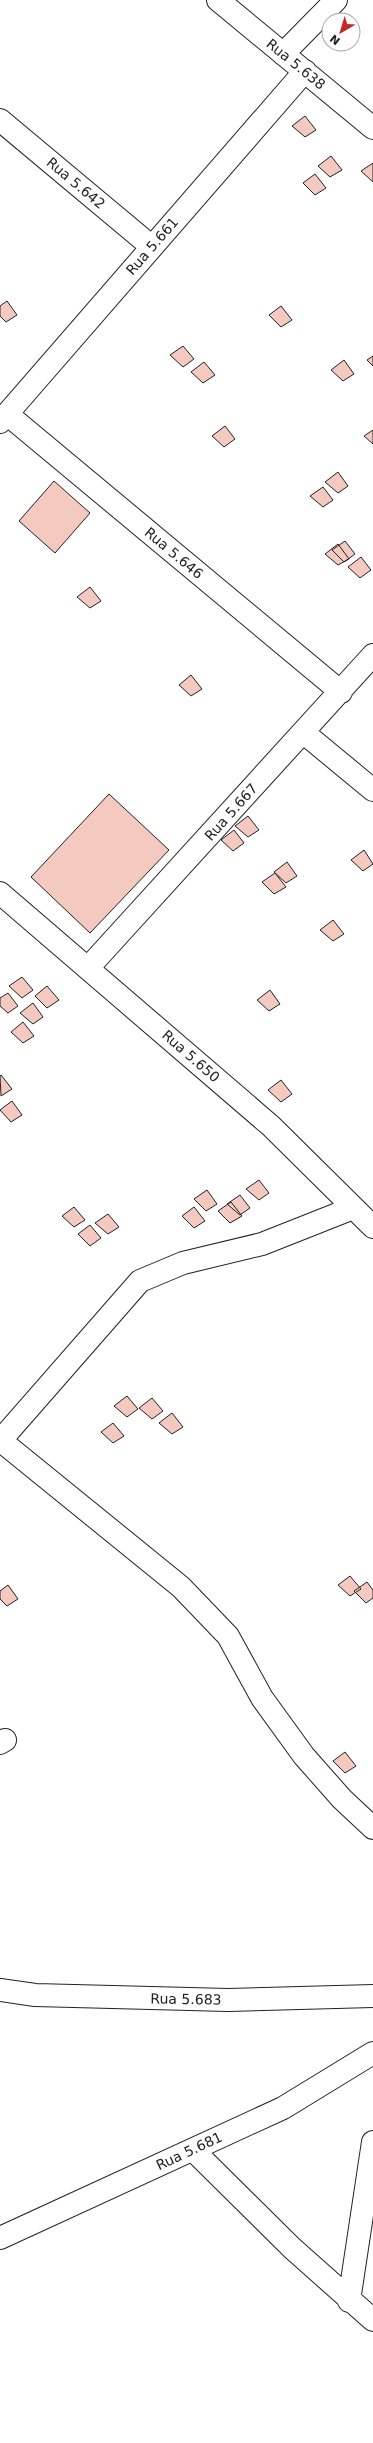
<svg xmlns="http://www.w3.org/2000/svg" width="373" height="2443" viewBox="0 0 373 2443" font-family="'DejaVu Sans',sans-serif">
	<rect width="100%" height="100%" fill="#fff"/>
	<path fill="#f3c9c0" stroke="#222" d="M305,116L316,130L305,137L292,126Z
		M331,156L342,170L330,177L318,166Z
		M373,163V182L361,171Z
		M315,174L326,188L315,195L303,183Z
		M7,301L17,315L6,322L0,316V306Z
		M281,306L292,320L281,327L269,315Z
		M183,346L194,359L183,367L170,355Z
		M373,356V366L367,360Z
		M344,360L354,374L343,381L331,370Z
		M204,362L215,375L203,383L191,372Z
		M225,426L235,439L224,447L212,436Z
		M373,430V444L364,436Z
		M338,472L348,486L338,493L325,482Z
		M54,481L90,513L55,553L19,521Z
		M323,487L333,500L323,507L310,496Z
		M345,541L355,554L344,562L332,550Z
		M338,544L349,559L338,565L325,554Z
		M361,557L371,570L360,578L348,567Z
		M90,587L101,601L90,608L77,597Z
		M191,675L202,689L191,696L179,685Z
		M109,794L169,850L90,933L31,877Z
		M248,816L259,830L248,837L235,826Z
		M234,830L244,843L233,851L221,840Z
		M364,850L373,864L363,871L351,860Z
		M287,862L297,876L286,883L274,872Z
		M275,873L286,887L274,894L262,882Z
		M333,920L344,934L333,941L320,930Z
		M22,977L33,990L22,998L9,986Z
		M47,986L59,1000L47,1008L35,996Z
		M270,990L280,1004L269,1011L257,1000Z
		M8,993L18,1006L8,1013L0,1006V998Z
		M33,1003L43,1017L33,1024L20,1013Z
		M23,1022L34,1036L23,1043L11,1032Z
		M1,1075L12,1089L1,1096L0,1076Z
		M281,1080L292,1094L281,1102L268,1090Z
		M12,1101L22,1115L11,1122L0,1110Z
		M259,1180L269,1193L259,1200L246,1189Z
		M207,1190L217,1204L206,1211L194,1199Z
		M240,1195L250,1208L240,1215L227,1204Z
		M231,1202L242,1216L230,1223L218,1211Z
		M74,1207L85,1220L74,1227L62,1216Z
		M194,1207L205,1221L194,1228L182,1216Z
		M108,1214L119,1227L108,1234L95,1223Z
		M90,1225L101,1238L90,1246L78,1234Z
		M127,1396L138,1409L127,1417L114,1406Z
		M152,1398L163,1411L152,1419L139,1408Z
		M172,1413L183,1427L172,1434L159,1423Z
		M113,1423L124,1436L113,1443L101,1432Z
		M350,1576L361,1589L350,1596L338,1585Z
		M367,1582L373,1590V1598L366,1603L354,1591Z
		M8,1585L18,1599L7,1606L0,1599V1591Z
		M345,1752L356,1766L345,1773L333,1761Z"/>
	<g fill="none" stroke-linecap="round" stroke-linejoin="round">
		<g stroke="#222" stroke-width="24">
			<path id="minor" d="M218,0L373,128
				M283,54L336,0
				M0,120L152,247
				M7,414L341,692
				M0,422L305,71
				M304,733L373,790
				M0,893L271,1126L373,1227
				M88,968L373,655
				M0,1440L181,1587L228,1636L262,1698L304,1756L342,1799L373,1828
				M0,1441L140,1281L183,1263L262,1244L353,1208
				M0,1743L5,1740
				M0,1990L35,1995L228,2000L373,1996
				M193,2150L292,2248L373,2320
				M0,2238L283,2108L373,2053
				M349,2301L373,2142"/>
		</g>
		<use href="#minor" stroke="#fff" stroke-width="22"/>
	</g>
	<g text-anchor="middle" stroke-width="3" stroke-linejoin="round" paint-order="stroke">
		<g font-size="14" fill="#222" stroke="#fff">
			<text transform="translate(296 64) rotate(39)" y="5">Rua 5.638</text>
			<text transform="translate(76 183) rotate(40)" y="5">Rua 5.642</text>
			<text transform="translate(152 246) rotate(-49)" y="5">Rua 5.661</text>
			<text transform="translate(174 553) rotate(40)" y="5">Rua 5.646</text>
			<text transform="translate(231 812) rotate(-48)" y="5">Rua 5.667</text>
			<text transform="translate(191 1056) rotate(41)" y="5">Rua 5.650</text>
			<text transform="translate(186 1999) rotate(1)" y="5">Rua 5.683</text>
			<text transform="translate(189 2151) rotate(-25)" y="5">Rua 5.681</text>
		</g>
	</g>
	<g transform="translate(341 32) rotate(218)"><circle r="19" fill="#ffffff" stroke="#a7a7a7"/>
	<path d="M0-3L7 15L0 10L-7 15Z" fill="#c62828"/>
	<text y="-6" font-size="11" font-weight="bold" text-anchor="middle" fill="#222222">N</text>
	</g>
</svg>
